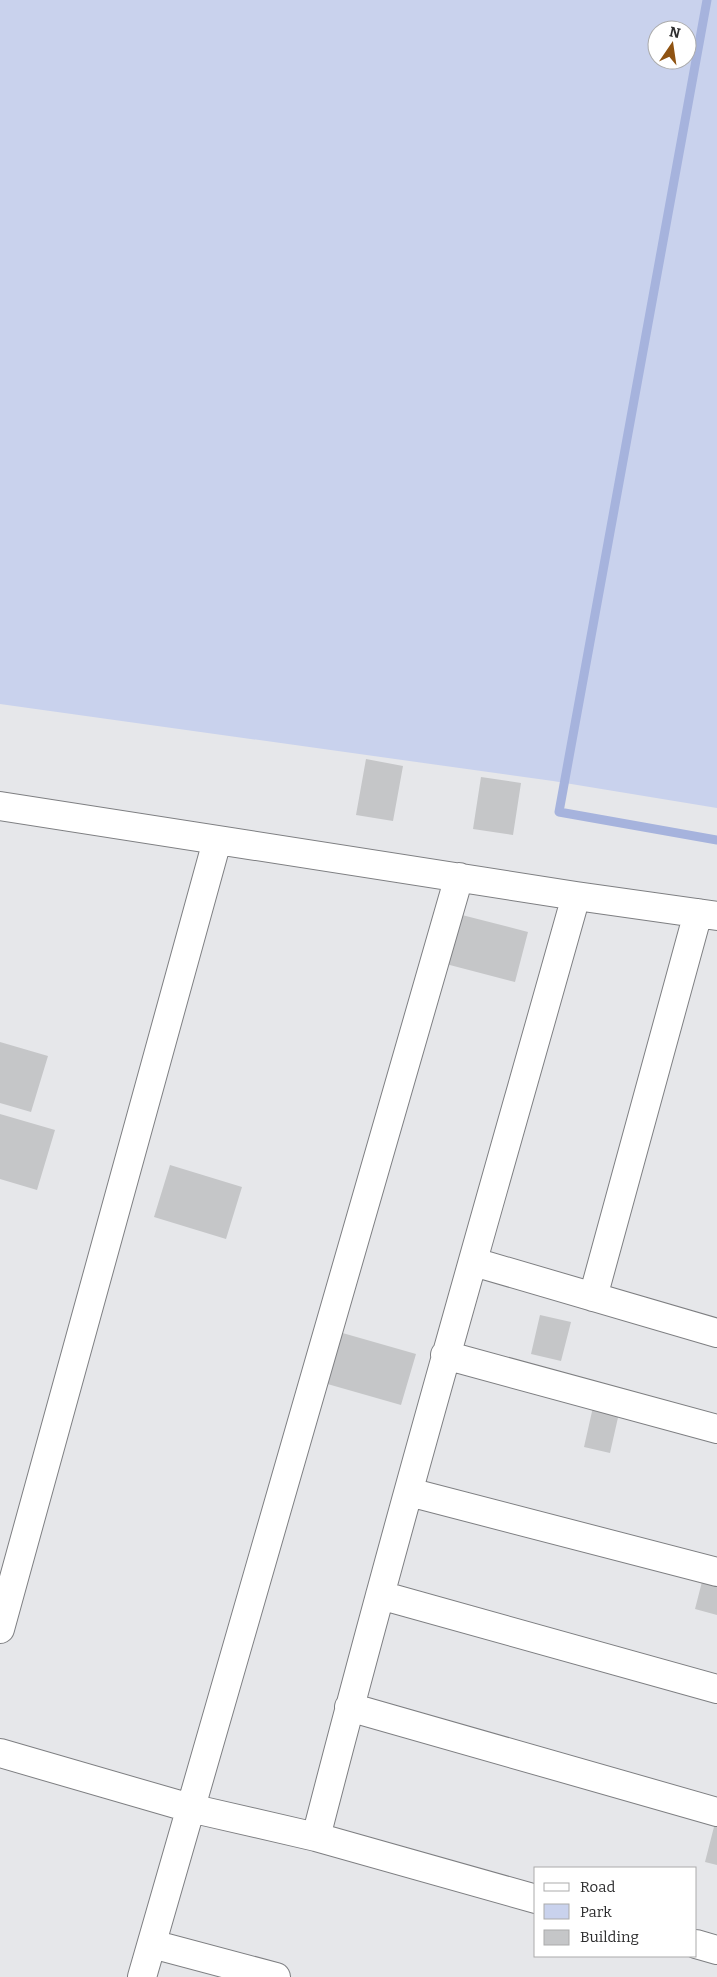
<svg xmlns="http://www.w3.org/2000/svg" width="717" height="1977" viewBox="0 0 717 1977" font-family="Bitter,serif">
	<rect width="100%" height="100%" fill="#e6e7ea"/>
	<path fill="#c9d2ed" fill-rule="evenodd" d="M0,0H717V808L553,781L0,704ZM657,30H687V60H657Z"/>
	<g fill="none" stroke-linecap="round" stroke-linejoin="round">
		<path stroke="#a6b3dd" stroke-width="9" d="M707,0L559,812L717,840"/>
	</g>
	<path fill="#c5c6c8" d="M366,759L403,766L393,821L356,815Z
		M481,777L521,783L513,835L473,829Z
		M458,914L528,932L515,982L446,964Z
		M0,1042L48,1056L31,1112L0,1103Z
		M0,1114L55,1130L37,1190L0,1179Z
		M170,1165L242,1187L226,1239L154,1217Z
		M540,1315L571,1322L561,1361L531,1354Z
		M339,1332L416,1354L401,1405L324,1383Z
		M593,1407L619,1413L610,1453L584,1447Z
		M705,1570L717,1573V1615L695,1609Z
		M716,1819H717V1865L705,1862Z"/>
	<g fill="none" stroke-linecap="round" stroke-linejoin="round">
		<g stroke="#7e7f82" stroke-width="30">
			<path id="minor" d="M0,806L576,896L717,916
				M474,1262L717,1333
				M593,1297L698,913
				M445,1355L717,1429
				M409,1492L717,1572
				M380,1595L717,1689
				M0,1629L217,841
				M349,1707L717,1812
				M0,1753L190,1808L316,1837L536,1899
				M316,1837C397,1522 488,1209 576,896
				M152,1944L276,1977
				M696,1944L717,1950
				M142,1977L459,877"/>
		</g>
		<use href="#minor" stroke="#fff" stroke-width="28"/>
	</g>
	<rect x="534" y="1867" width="162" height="90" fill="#ffffff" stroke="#ababab"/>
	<rect x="544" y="1883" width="25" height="8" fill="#ffffff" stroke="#ababab"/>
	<text x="580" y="1892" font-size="15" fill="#2d2d2e">Road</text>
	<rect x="544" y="1904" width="25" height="15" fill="#c9d2ed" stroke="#ababab"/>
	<text x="580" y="1917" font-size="15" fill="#2d2d2e">Park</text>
	<rect x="544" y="1930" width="25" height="15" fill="#c5c6c8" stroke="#ababab"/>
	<text x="580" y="1942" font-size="15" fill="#2d2d2e">Building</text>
	<g transform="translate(672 45) rotate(13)"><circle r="24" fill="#ffffff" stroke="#ababab"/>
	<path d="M0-4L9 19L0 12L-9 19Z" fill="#8f5312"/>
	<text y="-8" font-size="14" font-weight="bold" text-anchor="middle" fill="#2d2d2e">N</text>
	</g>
</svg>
